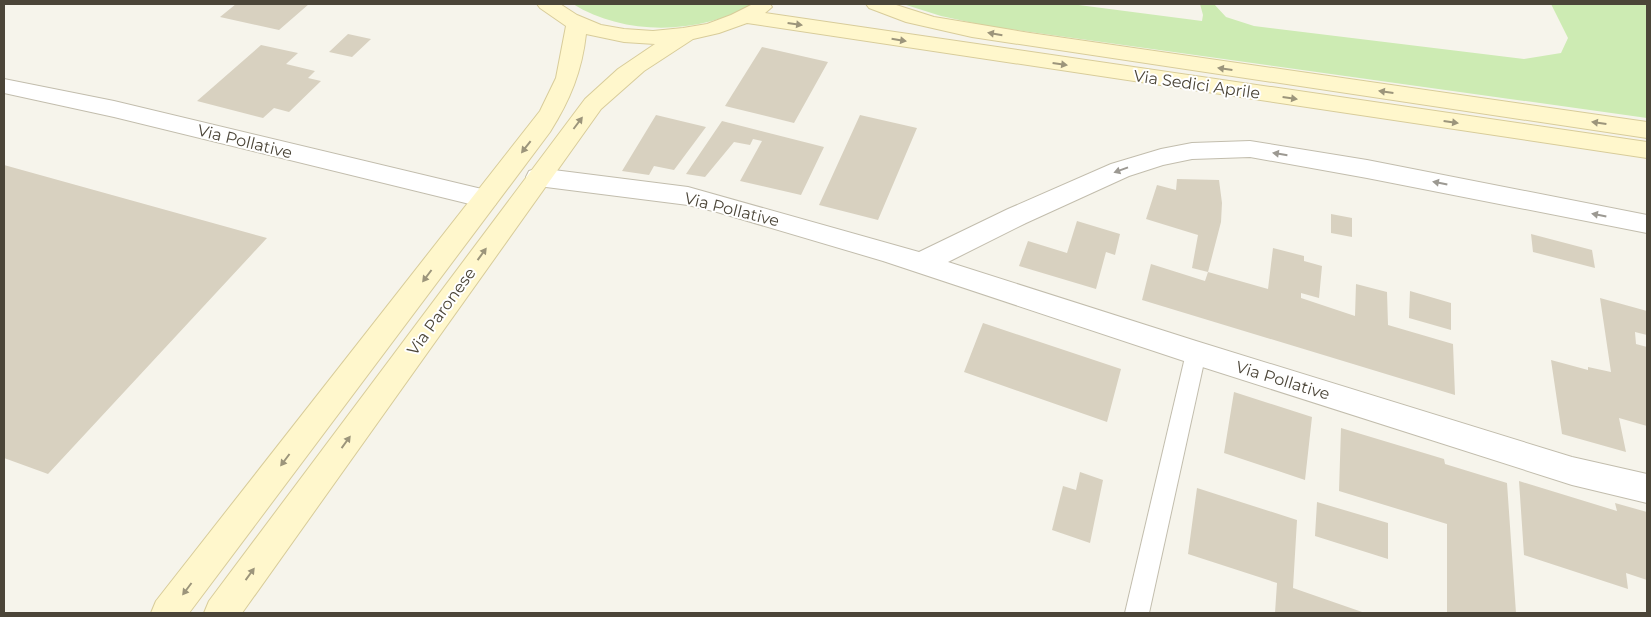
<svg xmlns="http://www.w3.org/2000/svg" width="1651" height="617" viewBox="0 0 1651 617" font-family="Montserrat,sans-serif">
	<rect width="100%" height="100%" fill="#f6f4eb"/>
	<path fill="#cdebb3" d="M573,4H754C701,34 626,37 573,4Z
		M903,4H1071L1202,21L1203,15L1200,4H1214L1226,17L1254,26L1524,59L1561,53L1568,38L1551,4H1647V118L987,26L941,16Z"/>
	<path fill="#d8d1c0" d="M236,4H309L279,30L220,17Z
		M348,34L371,39L352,57L329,52Z
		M261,45L298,53L286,64L315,71L308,78L321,81L289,112L274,108L263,118L197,101Z
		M762,47L828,62L794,123L725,106Z
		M656,115L706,127L674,170L654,166L649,175L622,171Z
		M860,115L917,128L878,220L819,205Z
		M722,121L824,147L801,195L740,181L762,141L753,139L750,145L734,142L705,177L686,174Z
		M4,165L267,238L48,474L4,458Z
		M1177,179L1219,180L1222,203L1221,222L1208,272L1192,268L1198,235L1146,219L1157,185L1176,190Z
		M1331,214L1352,218V237L1331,233Z
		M1077,221L1120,234L1115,255L1106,252L1096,289L1019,266L1028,241L1067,253Z
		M1531,234L1592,250L1595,268L1533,252Z
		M1273,248L1304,256V261L1322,266L1319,298L1301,293V298L1355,316L1356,284L1387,292L1388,325L1453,344L1455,395L1142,300L1151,264L1205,281L1208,272L1268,289Z
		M1410,291L1451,303V330L1409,318Z
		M1600,298L1647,311V335L1635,332L1636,344L1647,347V426L1619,418L1626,452L1562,434L1551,360L1588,370V367L1611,372Z
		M983,323L1121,369L1107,422L964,372Z
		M1234,392L1312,417L1305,480L1224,453Z
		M1341,428L1444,459L1445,464L1507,483L1516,613H1447V524L1339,491Z
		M1080,472L1103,480L1090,543L1052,530L1063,486L1076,490Z
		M1519,481L1617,511L1615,503L1647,512V580L1626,573L1628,589L1524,555Z
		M1197,488L1297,520L1293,588L1365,613H1275L1277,583L1188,554Z
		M1317,502L1388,523V559L1315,536Z"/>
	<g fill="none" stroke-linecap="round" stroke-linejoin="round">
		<g stroke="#c2bdad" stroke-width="2">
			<path id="service" d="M1196,345L1203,347L1206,353L1149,613H1125L1186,353L1189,347Z"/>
		</g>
		<g stroke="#c2bdad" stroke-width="2">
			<path id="minor" d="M4,79L114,101L486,190L495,193L498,199L495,205L486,208L114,117L4,93Z
				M1250,141L1367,160L1647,215V233L1367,178L1250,157L1192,159L1163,165L1129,176L1026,223L948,262L1196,341L1572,457L1647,474V503L1572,485L1196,365L883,261L717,212L688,205L538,186L529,183L526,177L529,171L538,168L688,187L919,252L1008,209L1111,164L1161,149L1192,143Z"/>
		</g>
		<g stroke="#d8cc9a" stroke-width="2">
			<path id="secondary" d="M537,4H560L577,15L601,25L624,29L653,31L683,28L707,24L731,15L753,4H770L772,7L765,13L1647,142V158L747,23L719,33L693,39L644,71L601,109L242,613H204L209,601L585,99L618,69L655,44L624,42L586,34C582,71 570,100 550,132L189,613H151L156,601L540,111L556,78L566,26L540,8Z
				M866,4H893L934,17L1030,33L1647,122V138L972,37L906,22L869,8Z"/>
		</g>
		<use href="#service" fill="#fff" fill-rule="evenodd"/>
		<use href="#minor" fill="#fff" fill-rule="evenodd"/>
		<use href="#secondary" fill="#fff7cc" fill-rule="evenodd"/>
	</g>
	<defs><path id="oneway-solid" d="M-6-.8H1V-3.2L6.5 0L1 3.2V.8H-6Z" transform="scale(1.25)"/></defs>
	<g fill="#9c957b">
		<use href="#oneway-solid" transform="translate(795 24) rotate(8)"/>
		<use href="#oneway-solid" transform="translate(995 34) rotate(-170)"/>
		<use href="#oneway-solid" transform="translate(899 40) rotate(9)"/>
		<use href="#oneway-solid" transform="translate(1060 64) rotate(8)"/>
		<use href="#oneway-solid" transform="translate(1225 69) rotate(-172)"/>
		<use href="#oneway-solid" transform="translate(1386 92) rotate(-172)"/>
		<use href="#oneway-solid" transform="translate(1290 98) rotate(8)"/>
		<use href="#oneway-solid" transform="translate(1451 122) rotate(8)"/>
		<use href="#oneway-solid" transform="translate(578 123) rotate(-53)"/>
		<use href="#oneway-solid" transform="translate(1599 123) rotate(-172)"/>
		<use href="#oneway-solid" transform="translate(526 147) rotate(128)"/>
		<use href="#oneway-solid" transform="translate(482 254) rotate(-54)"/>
		<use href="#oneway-solid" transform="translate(427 276) rotate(127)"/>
		<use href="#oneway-solid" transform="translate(346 442) rotate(-54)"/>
		<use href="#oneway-solid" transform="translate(285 460) rotate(127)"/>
		<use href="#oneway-solid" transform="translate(250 574) rotate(-54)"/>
		<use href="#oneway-solid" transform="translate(187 589) rotate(127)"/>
	</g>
	<g fill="#9c9992">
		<use href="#oneway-solid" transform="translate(1280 154) rotate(-171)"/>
		<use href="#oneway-solid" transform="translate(1121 170) rotate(160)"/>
		<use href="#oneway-solid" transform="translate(1440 183) rotate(-169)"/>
		<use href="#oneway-solid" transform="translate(1599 215) rotate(-169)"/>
	</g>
	<g text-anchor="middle" stroke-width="4" stroke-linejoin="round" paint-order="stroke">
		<g font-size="16" fill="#4b4538" stroke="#fff">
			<text transform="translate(1197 84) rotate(8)" y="6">Via Sedici Aprile</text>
			<text transform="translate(245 141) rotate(14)" y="6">Via Pollative</text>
			<text transform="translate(732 209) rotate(14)" y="6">Via Pollative</text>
			<text transform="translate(441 311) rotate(-54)" y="6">Via Paronese</text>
			<text transform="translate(1283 380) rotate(17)" y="6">Via Pollative</text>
		</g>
	</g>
	<rect width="1651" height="617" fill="none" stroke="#4b4538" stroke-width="10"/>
</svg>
